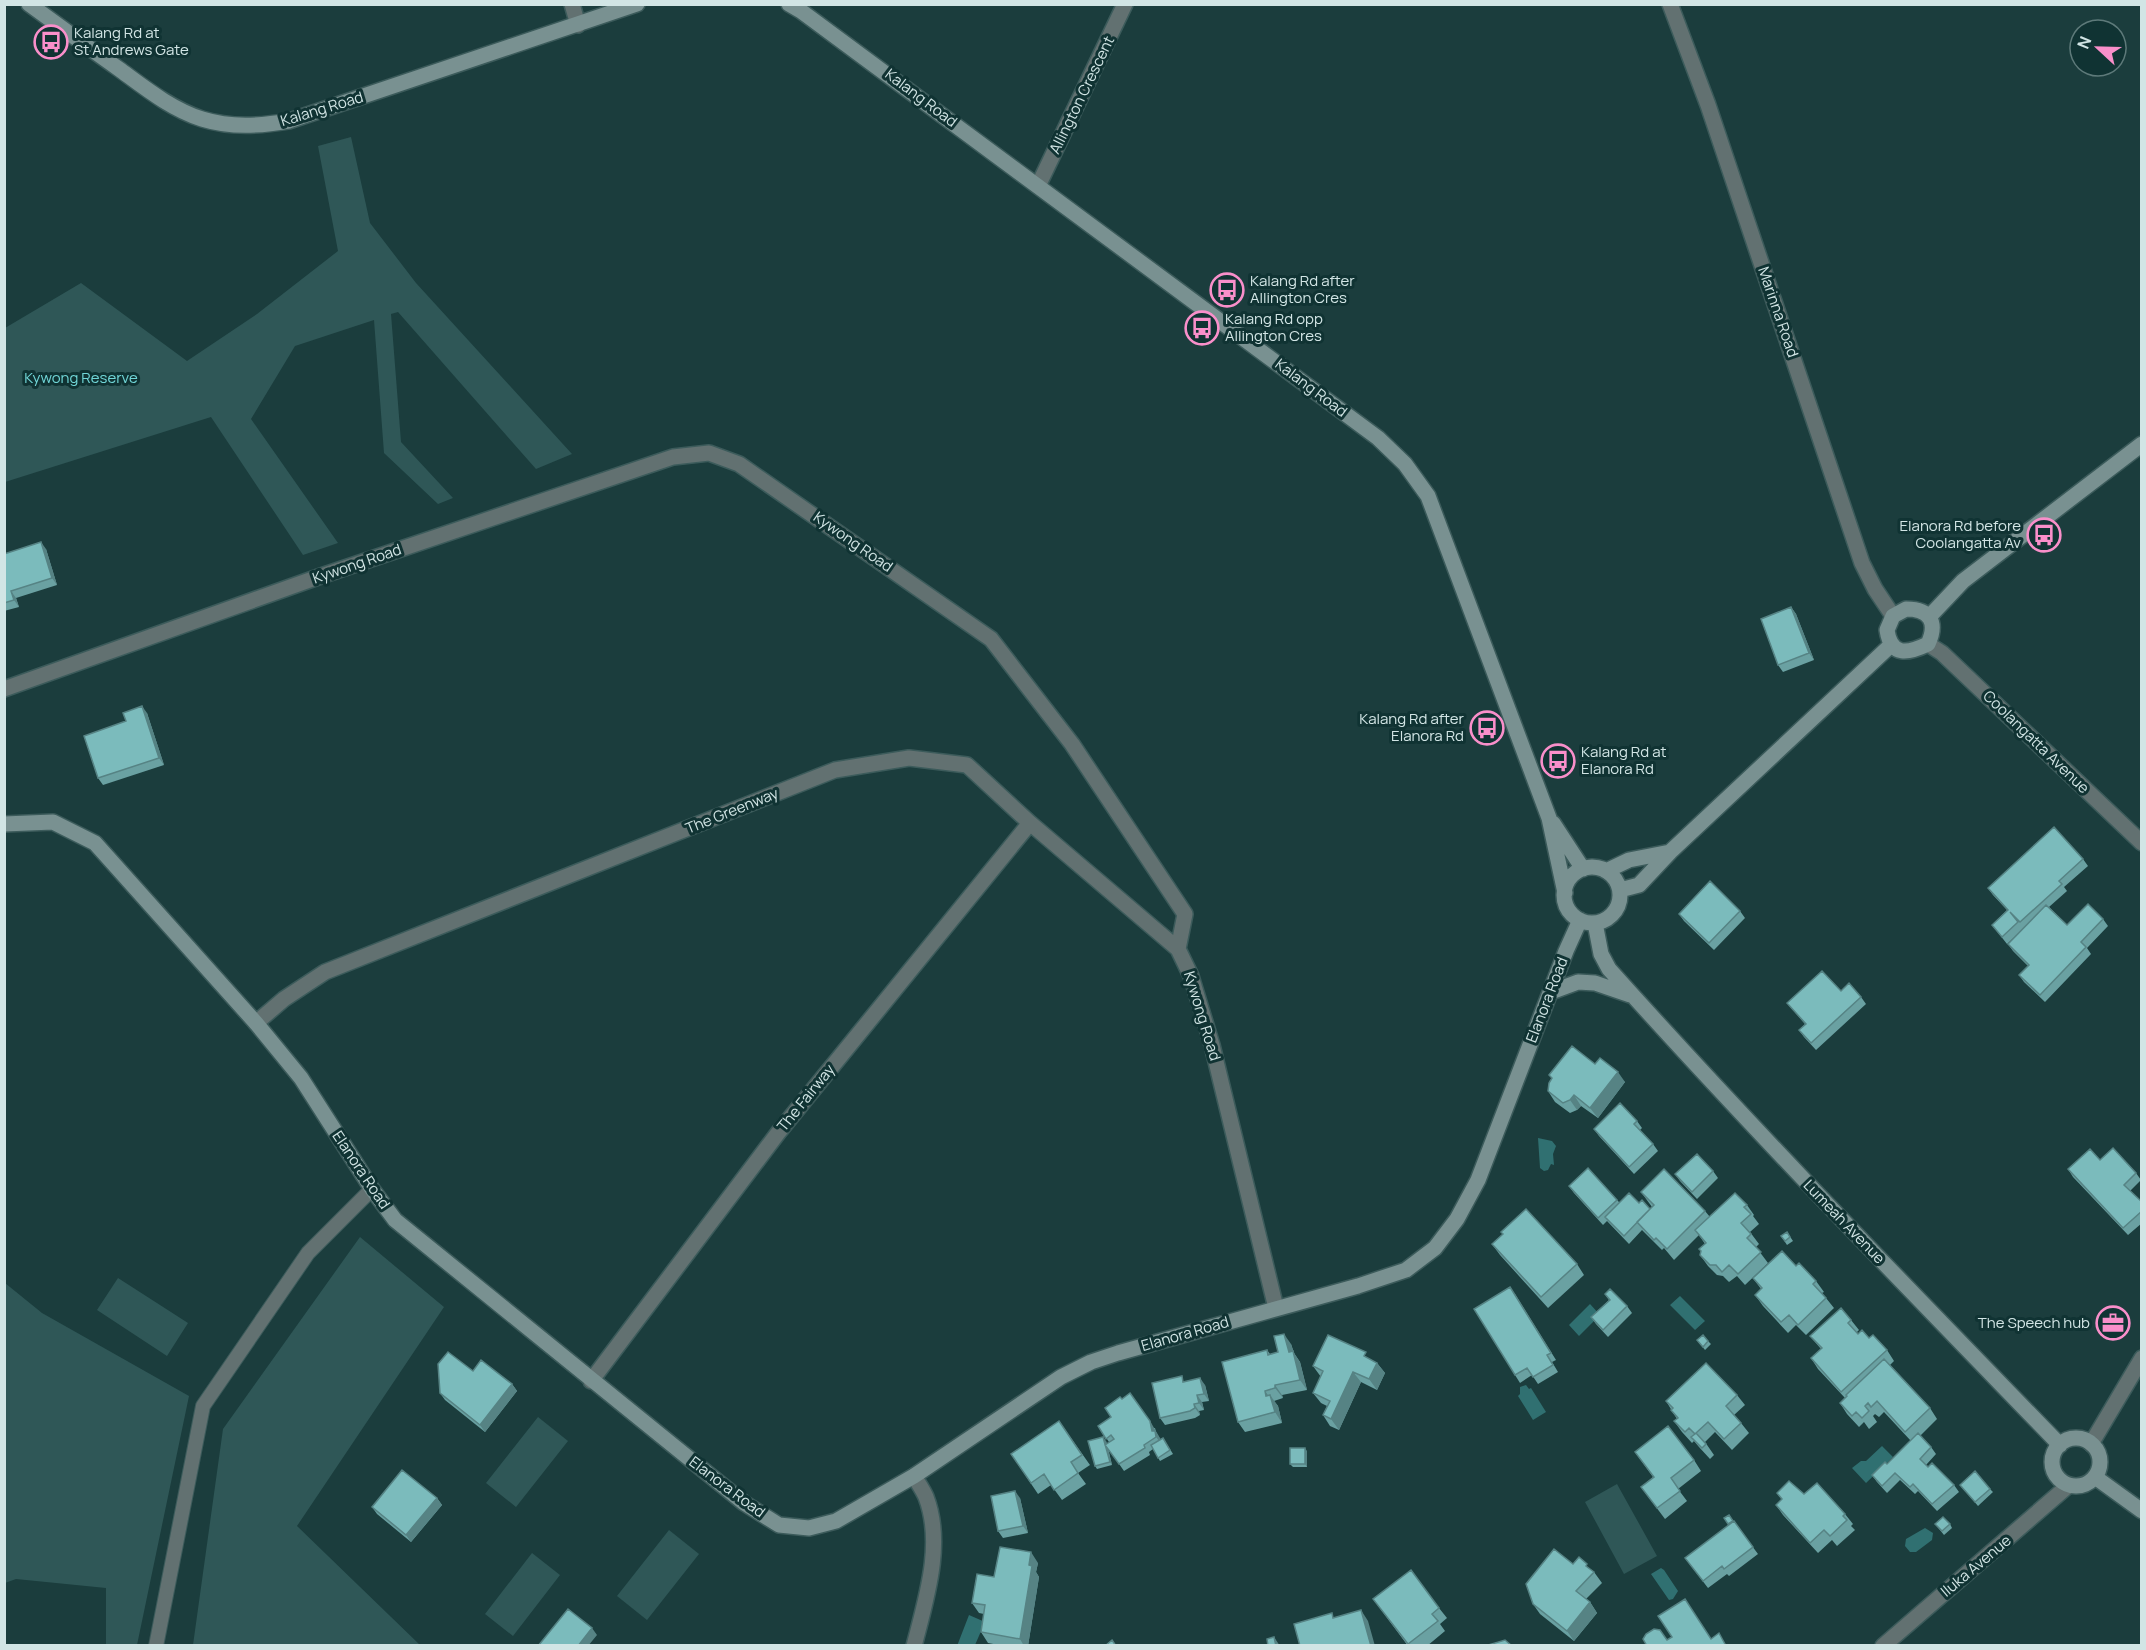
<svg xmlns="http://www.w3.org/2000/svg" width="2146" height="1650" viewBox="0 0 2146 1650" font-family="Manrope,sans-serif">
	<rect width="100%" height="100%" fill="#1b3d3d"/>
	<path fill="#2f5757" d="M351,137L370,223L416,283L572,454L536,469L398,312L391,314L401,442L453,498L438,504L384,453L374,320L295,346L251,419L338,543L303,555L211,417L5,482V328L81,283L187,361L257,314L338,251L318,146Z
		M360,1237L444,1307L297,1526L420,1645H193L223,1429Z
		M118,1278L188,1323L167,1356L97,1310Z
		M5,1283L42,1313L189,1396L137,1645H106V1588L16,1579L5,1583Z
		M538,1417L568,1441L516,1507L486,1483Z
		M1617,1484L1657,1556L1624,1574L1585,1502Z
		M669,1530L699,1554L647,1620L617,1596Z
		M532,1553L560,1575L513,1636L485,1614Z"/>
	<path fill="#307071" d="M1538,1138L1552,1141L1556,1146L1553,1154L1554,1165L1551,1164L1548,1170L1544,1171L1540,1168Z
		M1680,1296L1705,1321L1695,1330L1670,1305Z
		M1590,1304L1600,1315L1579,1336L1569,1325Z
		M1526,1385L1529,1389L1531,1388L1546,1412L1533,1420L1518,1396L1520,1394V1387Z
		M1882,1446L1893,1457L1866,1483L1852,1468L1861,1461H1866Z
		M1925,1528L1933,1533L1932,1540L1916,1552H1910L1905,1546L1906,1539Z
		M1661,1568L1664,1570L1678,1591L1673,1599L1669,1600L1651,1574Z
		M969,1615L985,1622L975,1645L957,1646Z"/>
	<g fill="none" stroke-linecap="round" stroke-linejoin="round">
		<g stroke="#3c5b5b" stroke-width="16">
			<path id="lane" d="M156,1646L203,1406L308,1253L372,1189"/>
		</g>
		<g stroke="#3c5b5b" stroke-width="18">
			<path id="street" d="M572,4L578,25
				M1670,4L1708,105L1862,563L1875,589L1893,616
				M1038,186L1125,4
				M1928,644L1942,653L2142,843
				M4,689L321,576L673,457L709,453L739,464L991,639L1072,744L1185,914L1178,949L1191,976L1212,1045L1276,1308
				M256,1023L284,999L325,972L835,770L909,758L967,765L1030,823L1178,949
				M591,1381L778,1133L1030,823
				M2091,1444L2142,1358
				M914,1646C926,1599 944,1544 926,1497C923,1490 918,1483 914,1476
				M1883,1646L2069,1485"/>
		</g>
		<g stroke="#3c5b5b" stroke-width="18">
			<path id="secondary" d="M29,4C59,26 89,48 119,69C145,88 171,109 202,119C231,128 260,126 289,121L637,4
				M789,4L801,11L1378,438L1405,464L1428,496L1549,818L1565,893
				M1906,609C1930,609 1938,622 1928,644C1909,653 1891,658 1887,630L1893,616Z
				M1929,617L1963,581L2142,444
				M1553,823L1583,869
				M4,824L53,822L95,843L256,1023L301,1078L372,1189L395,1220L744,1503L779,1525L809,1528L836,1521L914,1476L1061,1377L1091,1362L1118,1353L1358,1286L1406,1270L1435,1248L1457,1219L1478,1180L1566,951L1580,920
				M1564 895a28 28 0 1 1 56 0a28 28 0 1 1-56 0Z
				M1606,871L1629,860L1670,852
				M1620,890L1639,885L1670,852L1891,645
				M1595,923L1601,954L1609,969C1755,1132 1908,1288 2060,1445
				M1551,992L1578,982L1595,983L1630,995
				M2052 1462a24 24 0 1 1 48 0a24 24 0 1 1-48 0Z
				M2095,1477L2142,1511"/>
		</g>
		<use href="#lane" stroke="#627171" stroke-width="14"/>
		<use href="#street" stroke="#627171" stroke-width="15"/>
		<use href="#secondary" stroke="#799191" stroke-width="15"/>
	</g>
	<path fill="#6aa1a2" d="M46,549L57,585L16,598L19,607L4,611V554Z
		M1791,607L1796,614L1814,660L1783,672L1778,665Z
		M147,713L164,765L103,785L98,778L126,721Z
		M2083,859L2088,866L2064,887L2067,891L2049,907L2067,925L2103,919L2108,926L2087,948L2091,954L2045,1002L2024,982L2019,975L2028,966L2013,951L2008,944L2020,932L2007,944L1992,925L2007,910L1993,895L1988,888Z
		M1740,911L1745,918L1714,950L1684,921L1679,914Z
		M1841,991L1861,997L1866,1004L1816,1050L1804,1037L1799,1030L1805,1024L1787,1003Z
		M1595,1064L1625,1082L1598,1118L1581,1106L1577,1110L1570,1113L1555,1102L1548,1091L1552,1079L1549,1075Z
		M1637,1121L1642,1128L1640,1130L1653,1144L1658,1151L1634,1174L1599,1136L1594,1129Z
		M2100,1160L2136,1173L2141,1180L2130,1191L2142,1203V1223L2128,1235L2073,1177L2068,1169Z
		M1713,1171L1718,1178L1697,1199L1680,1181L1675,1174Z
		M1569,1186L1617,1200L1620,1203H1639L1650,1209L1652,1207L1641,1192L1705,1211L1710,1217L1747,1205L1754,1215L1753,1216L1759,1224L1750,1232L1759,1244L1756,1247L1768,1263L1745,1285L1737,1276L1729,1282L1723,1276L1717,1275L1708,1266L1700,1255L1705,1244L1699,1235L1674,1260L1664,1248L1662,1250L1642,1230L1629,1244L1607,1221L1603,1225L1574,1193Z
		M1501,1232L1577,1264L1584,1275L1548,1308L1500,1255L1492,1244L1503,1234Z
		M1787,1232L1793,1241L1787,1245L1781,1236Z
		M1796,1266L1816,1281L1824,1292L1822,1293L1834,1308L1806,1335L1796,1325L1788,1333L1763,1306L1755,1295L1761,1289L1753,1278Z
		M1515,1294L1556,1360L1552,1362L1558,1372L1538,1384L1532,1375L1520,1383L1515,1375Z
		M1605,1294L1627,1306L1632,1313L1608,1337L1596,1324L1591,1317L1609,1300Z
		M1851,1320L1859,1330L1857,1332L1858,1334L1869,1338L1887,1350L1894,1361L1890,1365L1930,1408L1937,1419L1920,1436L1931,1447L1936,1454L1926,1465L1954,1485L1959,1492L1937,1511L1918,1491L1915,1494L1900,1480L1887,1493L1877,1482L1872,1475L1887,1464L1911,1441L1884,1412L1879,1417L1875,1414L1873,1416L1877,1422L1869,1429L1864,1422L1859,1427L1847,1414L1840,1403L1845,1398L1818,1369L1811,1358L1821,1349L1810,1336Z
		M1697,1340L1708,1341L1711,1344L1705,1350Z
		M1291,1344L1294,1353L1300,1362L1307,1390L1282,1395L1283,1398L1274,1401L1278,1406L1282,1423L1245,1432L1238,1422L1267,1350L1270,1354L1278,1352Z
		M1371,1360L1377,1363L1385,1373L1377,1390L1361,1382L1339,1430L1330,1426L1323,1415L1327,1406L1321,1403L1313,1393L1321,1377L1313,1366Z
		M473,1371L512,1384L517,1391L485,1432L445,1400L440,1393Z
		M1185,1381L1205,1385L1209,1401L1202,1402L1204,1410L1199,1411L1200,1415L1195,1418L1165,1425L1160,1418Z
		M1737,1395L1745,1405L1734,1415L1741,1423L1749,1433L1732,1450L1715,1432L1705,1442L1714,1455L1710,1459L1699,1447L1694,1441L1692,1443L1682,1432L1674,1421L1677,1419L1666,1401Z
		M1059,1421L1090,1465L1078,1473L1086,1484L1062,1500L1051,1485L1038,1494L1011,1454Z
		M1098,1426L1155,1428L1156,1432L1160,1439L1163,1438L1173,1454L1160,1461L1153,1449L1149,1452L1150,1455L1124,1471L1108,1448L1112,1465L1097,1469L1095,1466L1106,1441L1107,1444L1109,1442Z
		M1307,1451V1467H1293L1290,1464Z
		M1635,1452L1694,1460L1701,1471L1678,1489L1687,1501L1665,1519L1641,1487L1653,1477Z
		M1960,1485L1990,1489L1993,1492L1978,1506Z
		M1777,1493L1804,1494L1845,1514L1853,1524L1851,1526L1855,1530L1837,1546L1832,1540L1818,1553L1783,1515L1776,1505L1782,1500Z
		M437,1498L442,1505L411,1542L377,1514L372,1507Z
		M1020,1498L1028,1533L1003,1538L998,1531Z
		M1729,1515L1758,1554L1729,1576L1727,1574L1708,1588L1685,1558L1729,1525L1724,1518Z
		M1935,1524H1950L1952,1528L1944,1535Z
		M1038,1563L1036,1572L1039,1577L1028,1646H1004L988,1643L981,1632L984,1614L979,1613L972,1603L994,1577Z
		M1573,1564L1590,1569L1594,1572L1602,1583L1586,1599L1590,1602L1597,1613L1574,1641L1540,1614L1533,1604Z
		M1373,1599L1439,1608L1447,1618L1440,1624L1445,1631L1427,1646H1408Z"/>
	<path fill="#568384" d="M41,542L46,549L57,585L52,578Z
		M11,591L16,598L19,607L14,600Z
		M1791,607L1796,614L1814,660L1809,653Z
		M142,706L147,713L164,765L159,758Z
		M1618,1072L1625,1082L1598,1118L1590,1108Z
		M1574,1095L1581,1106L1577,1110L1570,1100Z
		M1284,1334L1291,1344L1294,1353L1300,1362L1307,1390L1300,1380L1289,1352Z
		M1377,1363L1385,1373L1377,1390L1369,1379Z
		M1353,1372L1361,1382L1339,1430L1331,1419Z
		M1200,1378L1205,1385L1209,1401L1204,1394Z
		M512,1384L517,1391L485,1432L480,1425Z
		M1275,1385L1282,1395L1283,1398L1275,1388Z
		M1265,1391L1272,1401L1270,1395L1278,1406L1282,1423L1275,1412L1266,1396Z
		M1197,1395L1202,1402L1204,1410L1199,1403Z
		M1194,1404L1199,1411L1200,1415L1195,1408Z
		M1150,1421L1160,1438L1161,1444L1152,1431Z
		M1103,1437L1106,1441L1112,1465L1110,1462Z
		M1305,1448L1307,1451V1467L1305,1464Z
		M1015,1491L1020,1498L1028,1533L1023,1526Z
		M437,1498L442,1505L411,1542L406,1535Z
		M1031,1552L1038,1563L1036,1572L1039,1577L1028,1646H1024L1020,1639Z
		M1590,1602L1597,1613L1574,1641L1567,1631Z
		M1361,1610L1368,1621L1375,1646H1371Z
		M592,1628L597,1635L588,1646H578Z
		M1274,1637L1280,1646H1276Z"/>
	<path fill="#7bbbbc" stroke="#568384" stroke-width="1.5" d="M41,542L52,578L11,591L14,600L4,603V554Z
		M1791,607L1809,653L1778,665L1761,619Z
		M142,706L159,758L98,778L84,736L126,721L123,713Z
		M2054,827L2083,859L2059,881L2062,884L2020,922L2010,912L2018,922L2002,937L1992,925L2008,910L1988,888Z
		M1710,881L1740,911L1709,943L1679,914Z
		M2088,904L2103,919L2081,942L2086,947L2040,995L2019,975L2029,965L2008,944L2046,905L2067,925Z
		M1822,971L1841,991L1849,983L1861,997L1811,1043L1799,1030L1806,1024L1787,1003Z
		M1572,1046L1595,1064L1600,1058L1618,1072L1590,1108L1574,1095L1570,1100L1563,1103L1548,1091L1549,1083L1552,1078L1549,1075Z
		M1620,1103L1637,1121L1634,1124L1653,1144L1629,1167L1594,1129Z
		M2113,1148L2136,1173L2124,1185L2142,1202V1211L2123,1228L2068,1169L2090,1149L2100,1160Z
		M1697,1154L1713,1171L1692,1192L1675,1174Z
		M1588,1168L1617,1200L1598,1218L1569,1186Z
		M1664,1169L1705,1211L1667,1249L1656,1238L1654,1240L1637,1222L1654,1205L1641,1192Z
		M1629,1193L1639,1203L1642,1200L1650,1209L1624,1236L1605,1217Z
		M1735,1193L1747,1205L1744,1207L1751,1214L1741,1223L1751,1234L1747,1238L1761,1252L1738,1274L1729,1265L1722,1272L1716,1265H1710L1700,1255L1701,1251L1699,1249L1706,1243L1695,1230Z
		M1526,1209L1577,1264L1541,1297L1492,1244L1503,1234L1501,1232Z
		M1787,1232L1790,1237L1785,1241L1781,1236Z
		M1782,1251L1796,1266L1799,1263L1816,1281L1813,1284L1826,1298L1798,1325L1789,1315L1781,1322L1755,1295L1762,1288L1753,1278Z
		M1510,1287L1551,1353L1547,1355L1553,1365L1533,1377L1527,1368L1515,1375L1474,1309Z
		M1610,1289L1627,1306L1603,1330L1591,1317L1610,1300L1605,1294Z
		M1841,1308L1851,1320L1848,1323L1858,1334L1862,1330L1869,1338L1873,1335L1887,1350L1841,1392L1811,1358L1822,1348L1810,1336Z
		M1284,1334L1289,1352L1293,1351L1300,1380L1275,1385V1388L1265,1391L1266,1396L1270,1395L1275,1412L1238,1422L1222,1362L1267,1350L1268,1355L1278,1352L1274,1336Z
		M1328,1335L1366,1352L1364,1356L1377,1363L1369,1379L1353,1372L1331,1419L1323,1415L1330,1401L1313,1393L1323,1371L1313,1366Z
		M1703,1335L1708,1341L1703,1347L1697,1340Z
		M448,1352L473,1371L481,1360L512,1384L480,1425L440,1393L438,1364Z
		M1884,1359L1930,1408L1905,1432L1877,1401L1871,1407L1868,1403L1865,1406L1869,1411L1862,1418L1856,1412L1852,1416L1840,1403L1847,1396L1846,1395Z
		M1706,1363L1737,1395L1726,1406L1741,1423L1724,1439L1708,1422L1696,1433L1706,1444L1702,1448L1691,1437L1695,1434L1689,1428L1685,1432L1674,1421L1678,1418L1671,1410L1673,1408L1666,1401Z
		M1182,1376L1183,1382L1200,1378L1204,1394L1197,1395L1199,1403L1194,1404L1195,1408L1190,1411L1160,1418L1152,1383Z
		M1130,1393L1150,1421L1152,1431H1155L1156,1437L1144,1445L1145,1448L1119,1464L1105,1445L1114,1439L1111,1435L1106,1439L1098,1426L1111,1417L1105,1408L1120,1397L1122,1399Z
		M1059,1421L1082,1455L1071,1462L1078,1473L1054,1490L1044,1474L1031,1483L1011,1454Z
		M1668,1426L1694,1460L1671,1478L1680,1491L1657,1508L1641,1487L1654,1477L1635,1452Z
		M1918,1433L1931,1447L1920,1459L1928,1467L1932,1463L1954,1485L1932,1504L1913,1484L1910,1487L1895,1473L1882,1486L1872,1475L1885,1462L1887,1464Z
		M1103,1437L1110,1462L1095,1466L1088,1441Z
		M1163,1438L1170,1450L1158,1458L1151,1445Z
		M1290,1448H1305V1464H1290Z
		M402,1470L437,1498L406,1535L372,1507Z
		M1975,1471L1990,1489L1975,1502L1960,1485Z
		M1789,1481L1804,1494L1817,1483L1845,1514L1843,1516L1847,1520L1830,1536L1824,1530L1810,1543L1776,1505L1782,1499L1777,1493Z
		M1015,1491L1023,1526L998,1531L991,1496Z
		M1729,1515L1733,1521L1728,1524L1724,1518Z
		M1943,1517L1950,1524L1942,1531L1935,1524Z
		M1734,1521L1753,1547L1724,1569L1722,1566L1703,1581L1685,1558Z
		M1000,1547L1031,1552L1029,1565L1032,1566L1020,1639L981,1632L985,1605L972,1603L977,1574L994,1577Z
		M1554,1549L1573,1564L1579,1557L1587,1564L1586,1566L1594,1572L1576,1591L1590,1602L1567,1631L1533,1604L1526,1584Z
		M1411,1570L1439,1608L1432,1614L1438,1621L1408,1644L1373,1599Z
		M1685,1599L1711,1639L1719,1633L1726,1646H1647L1643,1639L1646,1634L1654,1629L1660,1630L1667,1640L1672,1637L1658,1616Z
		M568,1609L592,1628L578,1646H538Z
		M1361,1610L1371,1646H1300L1294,1624L1332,1613L1333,1618Z
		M1274,1637L1276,1646H1268L1267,1639Z
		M1112,1640L1116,1646H1105Z
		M1505,1640L1512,1646H1485Z"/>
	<defs>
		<g id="bus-ring" transform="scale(1.725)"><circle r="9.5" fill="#103333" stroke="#f98fca" stroke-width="1.5"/><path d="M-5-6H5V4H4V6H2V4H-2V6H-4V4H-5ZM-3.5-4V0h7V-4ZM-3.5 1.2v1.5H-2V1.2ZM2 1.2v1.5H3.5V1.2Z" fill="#f98fca"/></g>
		<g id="office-ring" transform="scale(1.725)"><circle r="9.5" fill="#103333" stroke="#f98fca" stroke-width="1.5"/><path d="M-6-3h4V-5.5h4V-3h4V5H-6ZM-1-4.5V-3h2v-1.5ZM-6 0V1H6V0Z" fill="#f98fca"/></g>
	</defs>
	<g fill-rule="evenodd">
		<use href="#bus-ring" x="51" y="42"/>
		<use href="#bus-ring" x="1227" y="290"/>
		<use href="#bus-ring" x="1202" y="328"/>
		<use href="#bus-ring" x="2044" y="535"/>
		<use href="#bus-ring" x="1487" y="728"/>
		<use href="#bus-ring" x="1558" y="761"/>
		<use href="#office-ring" x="2113" y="1323"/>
	</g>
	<g text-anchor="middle" stroke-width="6" stroke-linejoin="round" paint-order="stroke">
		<g font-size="15" fill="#d2e5e5" stroke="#103333" text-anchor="start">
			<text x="74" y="38">Kalang Rd at<tspan x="74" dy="17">St Andrews Gate</tspan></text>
			<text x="1250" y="286">Kalang Rd after<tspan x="1250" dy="17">Allington Cres</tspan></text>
			<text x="1225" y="324">Kalang Rd opp<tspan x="1225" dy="17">Allington Cres</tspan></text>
			<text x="2021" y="531" text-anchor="end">Elanora Rd before<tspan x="2021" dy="17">Coolangatta Av</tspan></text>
			<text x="1464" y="724" text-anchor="end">Kalang Rd after<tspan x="1464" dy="17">Elanora Rd</tspan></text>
			<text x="1581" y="757">Kalang Rd at<tspan x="1581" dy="17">Elanora Rd</tspan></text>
			<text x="2090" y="1328" text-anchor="end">The Speech hub</text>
		</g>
		<g font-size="15" fill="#d2e5e5" stroke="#103333">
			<text transform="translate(1082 95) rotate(-64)" y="5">Allington Crescent</text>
			<text transform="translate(921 98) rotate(37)" y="5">Kalang Road</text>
			<text transform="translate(322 109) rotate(-17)" y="5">Kalang Road</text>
			<text transform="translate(1778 312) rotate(71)" y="5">Marinna Road</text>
			<text transform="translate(1311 388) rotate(37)" y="5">Kalang Road</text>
			<text transform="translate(853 542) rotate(35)" y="5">Kywong Road</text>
			<text transform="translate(357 564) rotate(-19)" y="5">Kywong Road</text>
			<text transform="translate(2036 742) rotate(44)" y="5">Coolangatta Avenue</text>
			<text transform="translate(732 811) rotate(-22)" y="5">The Greenway</text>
			<text transform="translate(1547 1000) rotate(-69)" y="5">Elanora Road</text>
			<text transform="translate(1202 1016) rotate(73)" y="5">Kywong Road</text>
			<text transform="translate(806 1098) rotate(-51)" y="5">The Fairway</text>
			<text transform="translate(361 1170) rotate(56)" y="5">Elanora Road</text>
			<text transform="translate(1844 1222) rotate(46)" y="5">Lumeah Avenue</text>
			<text transform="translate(1185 1334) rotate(-16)" y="5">Elanora Road</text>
			<text transform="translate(727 1487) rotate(37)" y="5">Elanora Road</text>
			<text transform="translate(1976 1566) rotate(-40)" y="5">Iluka Avenue</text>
		</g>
		<g font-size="15" fill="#71d6d7" stroke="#103333">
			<text x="81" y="383">Kywong Reserve</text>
		</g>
	</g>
	<rect width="2146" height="1650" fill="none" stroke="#d2e5e5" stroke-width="12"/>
	<g transform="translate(2098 48) rotate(292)"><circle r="28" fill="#103333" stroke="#5e7a7a" stroke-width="1.5"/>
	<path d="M0-4.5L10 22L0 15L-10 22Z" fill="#f98fca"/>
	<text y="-9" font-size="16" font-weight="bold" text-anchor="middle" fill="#d2e5e5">N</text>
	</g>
</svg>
